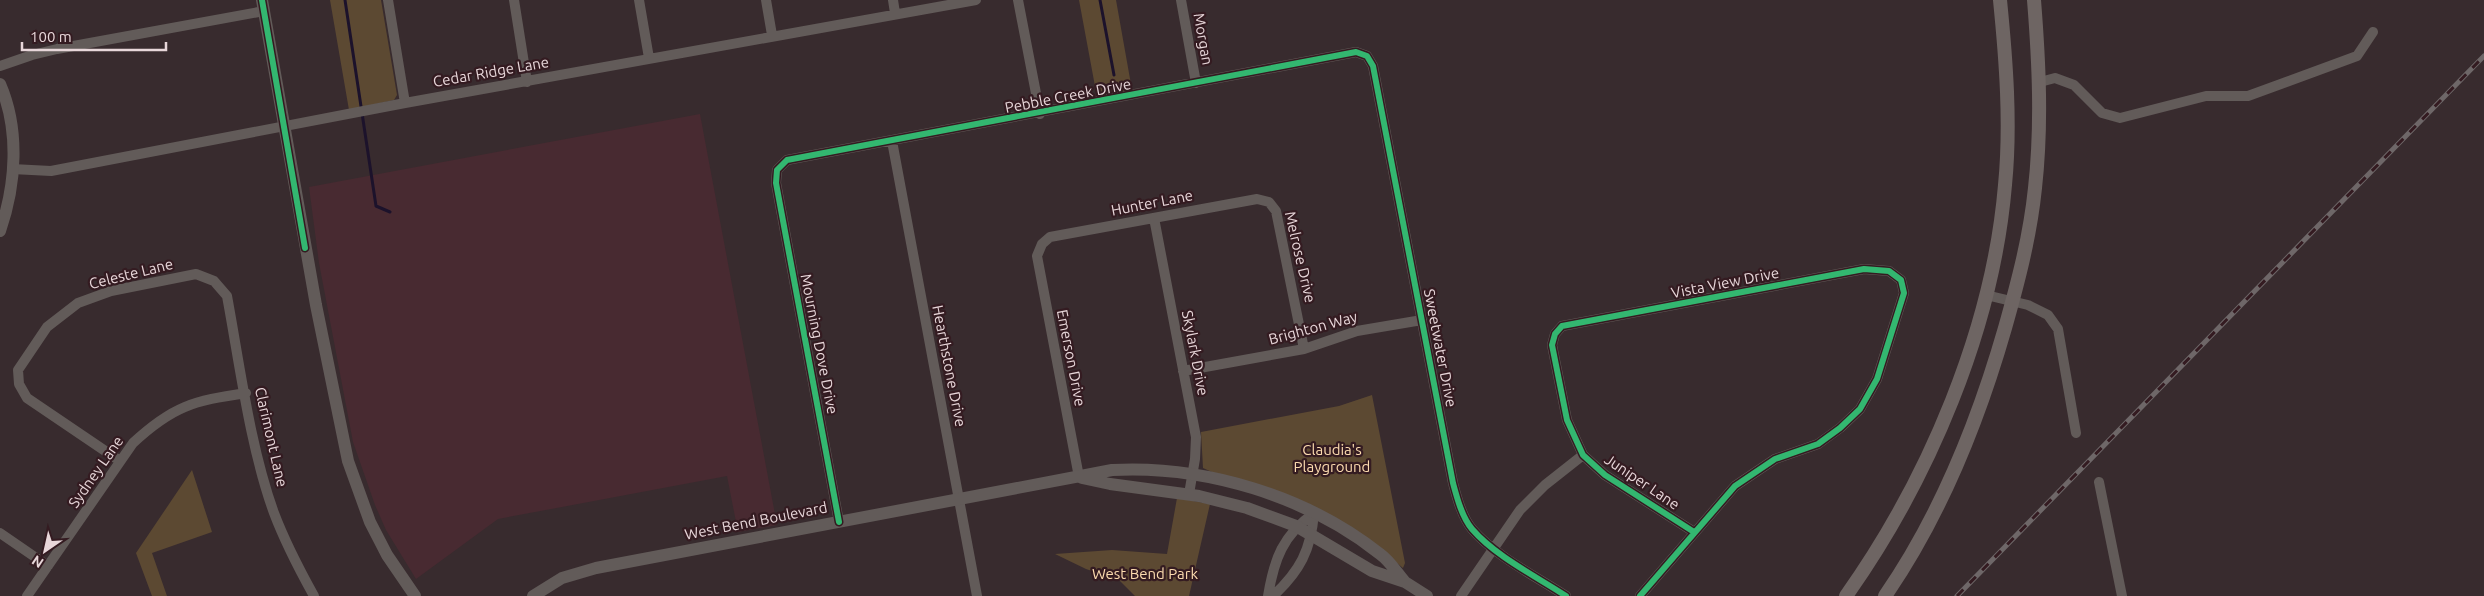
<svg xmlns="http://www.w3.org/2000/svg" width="2484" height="596" viewBox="0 0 2484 596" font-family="Ubuntu,sans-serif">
	<rect width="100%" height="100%" fill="#382b2e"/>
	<path fill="#482a31" d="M700,114L777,525L738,532L727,476L498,519L416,579L386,530L375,505L353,442L319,263L309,187Z"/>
	<path fill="#5c4932" d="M330,0H381L397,95L394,100L349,110Z
		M1079,0H1116L1132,90L1097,97Z
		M1372,395L1405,563L1403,568L1378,547L1203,468L1201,432L1339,406Z
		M192,470L212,532L152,553L167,596H152L136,553Z
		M1177,498L1210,504L1189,596H1135L1119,580L1086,569L1055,554L1112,550L1167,554Z"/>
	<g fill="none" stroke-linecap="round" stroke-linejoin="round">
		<path stroke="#1c122b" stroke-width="3" d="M345,0L376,206L390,212
			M1100,0L1114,75"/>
		<path stroke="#625b59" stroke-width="10" d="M388,0L405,103
			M514,0L527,82
			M639,0L649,58
			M766,0L772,35
			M893,0L895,13
			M1018,0L1040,114
			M1181,0L1196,83
			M0,66L32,55L57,49L264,11
			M2040,82L2055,78L2074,85L2102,113L2120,118L2206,96H2248L2357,56L2373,32
			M892,141L977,596
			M12,169L51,171L405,103L976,0
			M1154,218L1196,437L1195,459L1189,494
			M1986,295L2028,305L2048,315L2058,329L2076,433
			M1183,371L1304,349L1357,331L1422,320
			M120,461L27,398L19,384L18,370L47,327L78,303L111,291L196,274L214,281L227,296C240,366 250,447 274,513C285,542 299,569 314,596
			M1079,477L1037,256L1042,244L1050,237L1257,199L1269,202L1276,211L1304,349
			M2099,482L2122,596
			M839,522L776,183L777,170L787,160L1356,52L1367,56L1373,66L1453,483C1457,498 1462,517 1472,529C1495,556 1537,577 1566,596
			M0,533L48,566
			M27,596L133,443C173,406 193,401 246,393
			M1268,596C1274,559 1283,535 1314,513
			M1273,596C1300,571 1311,550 1314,513
			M1461,596L1520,510L1545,485L1583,455
			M1640,596L1735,486L1775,459L1818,444L1840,428L1860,409L1877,379L1904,293L1901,280L1889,271L1864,269L1562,326L1555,334L1552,345L1567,420L1583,455L1605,475L1694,532"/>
		<path stroke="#625b59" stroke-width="12" d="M262,0L316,305L348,461L370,522L387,555L415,596
			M0,84C20,130 16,185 0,231
			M1082,478L1110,484L1199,496L1247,508L1296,526L1372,571L1405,582L1427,596
			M533,596L562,578L596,568L1112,470C1205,465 1307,496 1380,554C1390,561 1397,573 1405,582"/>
		<path stroke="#6e6563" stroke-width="14" d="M1846,596C1929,479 1993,328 2005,185C2011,124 2006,60 2000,0
			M1885,596C1941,515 1978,422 2005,328C2018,282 2030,237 2035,188C2042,125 2039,63 2034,0"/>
		<g stroke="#6e6768" stroke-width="5">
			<path id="rail" d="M1957,596L2484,56"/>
		</g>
		<use href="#rail" stroke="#341b21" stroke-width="3" stroke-dasharray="9" stroke-linecap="butt"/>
		<g stroke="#341b21" stroke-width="9">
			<path id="cycleway" d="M262,0L305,248
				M839,522L776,183L777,170L787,160L1356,52L1367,56L1373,66L1453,483C1457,498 1462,517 1472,529C1495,556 1537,577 1566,596
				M1640,596L1735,486L1775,459L1818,444L1840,428L1860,409L1877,379L1904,293L1901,280L1889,271L1864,269L1562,326L1555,334L1552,345L1567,420L1583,455L1605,475L1694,532"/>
		</g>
		<use href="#cycleway" stroke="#33b770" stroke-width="6"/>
	</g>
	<g text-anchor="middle" stroke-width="4.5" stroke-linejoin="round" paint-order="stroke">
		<g font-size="15" fill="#e8d7da" stroke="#341b21">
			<text transform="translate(1203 39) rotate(80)" y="5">Morgan</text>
			<text transform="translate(491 72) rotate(-10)" y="5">Cedar Ridge Lane</text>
			<text transform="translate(1068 96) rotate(-11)" y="5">Pebble Creek Drive</text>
			<text transform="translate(1152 203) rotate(-11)" y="5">Hunter Lane</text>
			<text transform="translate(1300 257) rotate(77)" y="5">Melrose Drive</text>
			<text transform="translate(131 274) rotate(-14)" y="5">Celeste Lane</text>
			<text transform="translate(1725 283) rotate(-11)" y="5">Vista View Drive</text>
			<text transform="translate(1313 328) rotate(-15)" y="5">Brighton Way</text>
			<text transform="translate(819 344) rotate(79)" y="5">Mourning Dove Drive</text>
			<text transform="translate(1440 348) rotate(79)" y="5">Sweetwater Drive</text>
			<text transform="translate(1195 353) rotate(79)" y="5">Skylark Drive</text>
			<text transform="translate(1071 358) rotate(79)" y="5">Emerson Drive</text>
			<text transform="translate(949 366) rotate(79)" y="5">Hearthstone Drive</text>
			<text transform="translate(271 437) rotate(77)" y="5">Clarimont Lane</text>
			<text transform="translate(96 472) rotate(-55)" y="5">Sydney Lane</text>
			<text transform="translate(1642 482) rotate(34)" y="5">Juniper Lane</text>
			<text transform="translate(756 521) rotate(-11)" y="5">West Bend Boulevard</text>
		</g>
		<g font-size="15" fill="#fcdbaf" stroke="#341b21">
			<text x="1332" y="455">Claudia's<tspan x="1332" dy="17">Playground</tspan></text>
			<text x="1145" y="579">West Bend Park</text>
		</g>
	</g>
	<g transform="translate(45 551) rotate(214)" stroke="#341b21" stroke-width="4" paint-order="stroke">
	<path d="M0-4L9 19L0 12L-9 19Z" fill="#e8d7da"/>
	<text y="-8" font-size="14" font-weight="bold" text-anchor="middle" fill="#e8d7da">N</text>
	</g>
	<path d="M22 42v8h144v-8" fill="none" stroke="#e8d7da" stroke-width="2.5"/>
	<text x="30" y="42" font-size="15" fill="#e8d7da" stroke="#341b21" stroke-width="4" paint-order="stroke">100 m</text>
</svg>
